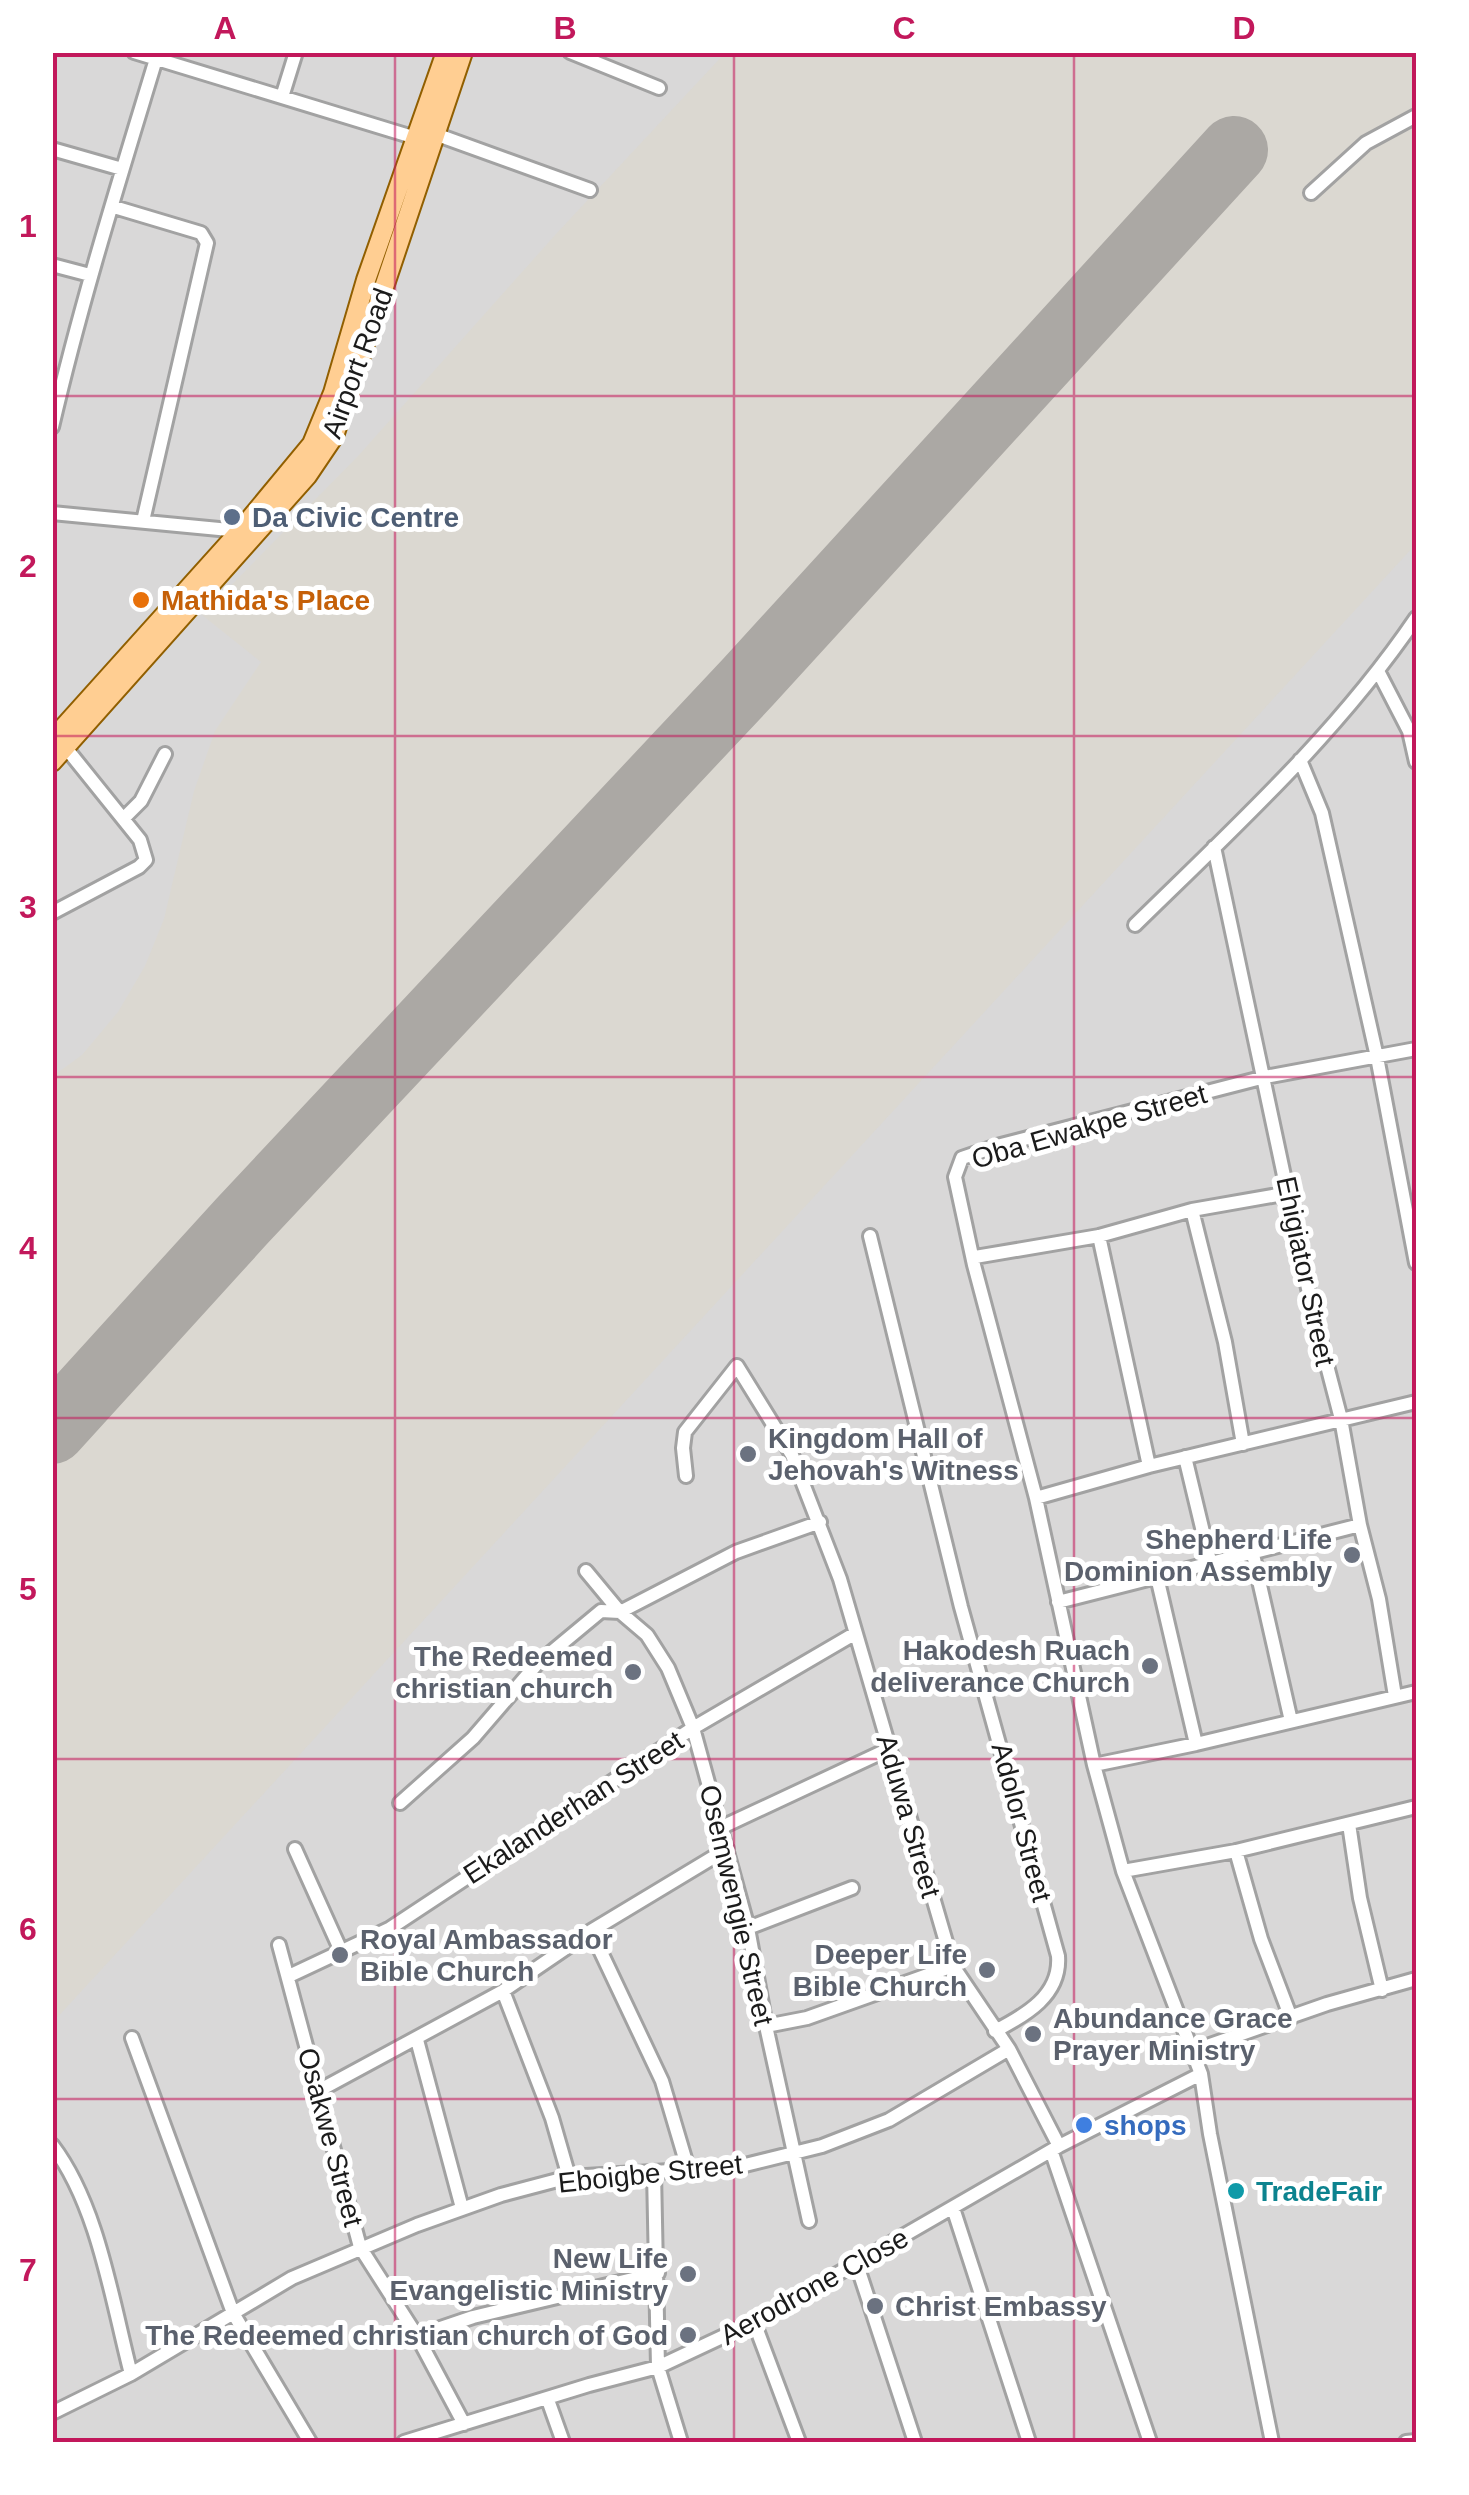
<svg xmlns="http://www.w3.org/2000/svg" width="1469" height="2495" viewBox="0 0 1469 2495" font-family="Helvetica,sans-serif">
	<rect width="100%" height="100%" fill="#ede8df"/>
	<path fill="#d9d8d8" d="M53,53H1416V2442H53Z"/>
	<path fill="#dbd8d1" d="M725,53H1416V544L53,2022V1076L82,1055L118,1012L145,966L164,919L194,791L215,731L261,662L202,615L359,455L556,234Z"/>
	<g fill="none" stroke-linecap="round" stroke-linejoin="round">
		<path stroke="#aba8a4" stroke-width="68" d="M52,1430L242,1221L748,682L1234,150"/>
		<g stroke="#a2a2a2" stroke-width="18">
			<path id="minor" d="M134,52L416,138
				M570,52L659,88
				M282,97L296,52
				M435,134L590,190
				M52,149L122,169
				M1311,193L1366,143L1416,116
				M114,207L201,233L207,243L143,521
				M52,265L90,275
				M52,427C81,302 119,181 156,59
				M52,513L240,531
				M1379,673L1409,731L1416,762
				M1300,760L1322,813L1377,1057L1416,1263
				M123,819L141,801L165,754
				M1214,847L1313,1312L1341,1419L1360,1525L1379,1599L1395,1696
				M52,913L139,867L146,860L140,840L66,748
				M1135,925C1234,828 1338,733 1416,618
				M1192,1210L1225,1342L1243,1444
				M870,1236L961,1607L1058,1956C1061,1995 1026,2015 995,2031
				M1099,1236L1149,1466
				M975,1257L1099,1236L1192,1210L1289,1193
				M1185,1457L1210,1561
				M686,1476L683,1448L685,1432L737,1366L792,1455L840,1579L953,1966L1009,2049L1059,2146
				M1036,1498L1149,1466L1416,1402
				M1252,1550L1291,1721
				M586,1571L620,1612L647,1635L668,1668L693,1728L748,1928L766,2026L809,2221
				M1157,1577L1196,1744
				M1058,1602L1360,1525
				M1094,1765L1196,1744L1416,1692
				M400,1803L473,1738L536,1665L601,1611L620,1612L736,1552L820,1522
				M1349,1824L1360,1898L1382,1990
				M722,1827L889,1749
				M295,1849L341,1951
				M1236,1851L1261,1939L1291,2018
				M1123,1871L1236,1851L1416,1807
				M748,1928L852,1888
				M591,1931L662,2081L689,2172
				M279,1945L360,2247L417,2336L464,2424
				M289,1976L389,1929L693,1728L854,1634
				M503,1991L552,2118L569,2177
				M766,2026L807,2018L953,1966
				M132,2038L233,2313L310,2442
				M417,2040L462,2208
				M1190,2052L1327,2004L1416,1979
				M320,2090L503,1991L591,1931L727,1849
				M52,2145C98,2205 112,2301 131,2374
				M1052,2153L1150,2442
				M654,2172L658,2367L681,2442
				M953,2208L1029,2442
				M857,2265L915,2442
				M754,2322L799,2442
				M417,2336L473,2317L658,2273
				M548,2400L563,2442
				M52,2413L131,2374L292,2278L417,2225L501,2195L569,2177L737,2167L822,2146L889,2120L1009,2049
				M404,2442L589,2385L658,2367L754,2322L1059,2146L1201,2074
				M1272,2442L1210,2134L1201,2074L1123,1871L1094,1765L1036,1498L974,1265L955,1177L962,1158L997,1146L1265,1077L1416,1049
				M1406,2442L1416,2441"/>
		</g>
		<g stroke="#915f00" stroke-width="22">
			<path id="major" d="M52,740L240,531L312,444L333,393L366,280L446,52
				M52,762L307,476L334,436L463,52"/>
		</g>
		<use href="#minor" stroke="#fff" stroke-width="12"/>
		<use href="#major" stroke="#ffce92" stroke-width="18"/>
	</g>
	<path fill="none" stroke="#c2185b" stroke-width="2.5" stroke-opacity="0.55" d="M395,52V2442M734,52V2442M1074,52V2442M52,396H1416M52,736H1416M52,1077H1416M52,1418H1416M52,1759H1416M52,2099H1416"/>
	<circle fill="#5c6f8a" stroke="#fff" stroke-width="4" cx="232" cy="517" r="10"/>
	<circle fill="#e8710a" stroke="#fff" stroke-width="4" cx="141" cy="600" r="10"/>
	<g fill="#6b7280" stroke="#fff" stroke-width="4">
		<circle cx="748" cy="1454" r="10"/>
		<circle cx="1352" cy="1555" r="10"/>
		<circle cx="1150" cy="1666" r="10"/>
		<circle cx="633" cy="1672" r="10"/>
		<circle cx="340" cy="1955" r="10"/>
		<circle cx="987" cy="1970" r="10"/>
		<circle cx="1033" cy="2034" r="10"/>
		<circle cx="688" cy="2274" r="10"/>
		<circle cx="875" cy="2306" r="10"/>
		<circle cx="688" cy="2335" r="10"/>
	</g>
	<circle fill="#3f7fe0" stroke="#fff" stroke-width="4" cx="1084" cy="2125" r="10"/>
	<circle fill="#0f9aa8" stroke="#fff" stroke-width="4" cx="1236" cy="2191" r="10"/>
	<g text-anchor="middle" stroke-width="10" stroke-linejoin="round" paint-order="stroke">
		<g font-size="28" fill="#1b1b1b" stroke="#fff">
			<text transform="translate(357 363) rotate(-70)" y="10">Airport Road</text>
			<text transform="translate(1089 1126) rotate(-16)" y="10">Oba Ewakpe Street</text>
			<text transform="translate(1306 1271) rotate(78)" y="10">Ehigiator Street</text>
			<text transform="translate(573 1807) rotate(-33)" y="10">Ekalanderhan Street</text>
			<text transform="translate(909 1816) rotate(74)" y="10">Aduwa Street</text>
			<text transform="translate(1022 1822) rotate(75)" y="10">Adolor Street</text>
			<text transform="translate(737 1905) rotate(77)" y="10">Osemwengie Street</text>
			<text transform="translate(331 2137) rotate(75)" y="10">Osakwe Street</text>
			<text transform="translate(650 2173) rotate(-6)" y="10">Eboigbe Street</text>
			<text transform="translate(814 2286) rotate(-29)" y="10">Aerodrone Close</text>
		</g>
		<g font-size="28" font-weight="bold" fill="#4e5e75" stroke="#fff" text-anchor="start">
			<text x="252" y="527">Da Civic Centre</text>
		</g>
		<g font-size="28" font-weight="bold" fill="#c56008" stroke="#fff" text-anchor="start">
			<text x="161" y="610">Mathida's Place</text>
		</g>
		<g font-size="28" font-weight="bold" fill="#5b616d" stroke="#fff" text-anchor="end">
			<text x="768" y="1448" text-anchor="start">Kingdom Hall of<tspan x="768" dy="32">Jehovah's Witness</tspan></text>
			<text x="1332" y="1549">Shepherd Life<tspan x="1332" dy="32">Dominion Assembly</tspan></text>
			<text x="1130" y="1660">Hakodesh Ruach<tspan x="1130" dy="32">deliverance Church</tspan></text>
			<text x="613" y="1666">The Redeemed<tspan x="613" dy="32">christian church</tspan></text>
			<text x="360" y="1949" text-anchor="start">Royal Ambassador<tspan x="360" dy="32">Bible Church</tspan></text>
			<text x="967" y="1964">Deeper Life<tspan x="967" dy="32">Bible Church</tspan></text>
			<text x="1053" y="2028" text-anchor="start">Abundance Grace<tspan x="1053" dy="32">Prayer Ministry</tspan></text>
			<text x="668" y="2268">New Life<tspan x="668" dy="32">Evangelistic Ministry</tspan></text>
			<text x="895" y="2316" text-anchor="start">Christ Embassy</text>
			<text x="668" y="2345">The Redeemed christian church of God</text>
		</g>
		<g font-size="28" font-weight="bold" fill="#366cbe" stroke="#fff" text-anchor="start">
			<text x="1104" y="2135">shops</text>
		</g>
		<g font-size="28" font-weight="bold" fill="#0d838f" stroke="#fff" text-anchor="start">
			<text x="1256" y="2201">TradeFair</text>
		</g>
	</g>
	<rect width="1469" height="2495" fill="none" stroke="#ffffff" stroke-width="110"/>
	<rect x="55" y="55" width="1359" height="2385" fill="none" stroke="#c2185b" stroke-width="4"/>
	<g font-size="32" text-anchor="middle" font-weight="bold" fill="#c2185b">
		<text x="225" y="39">A</text>
		<text x="565" y="39">B</text>
		<text x="904" y="39">C</text>
		<text x="1244" y="39">D</text>
		<text x="28" y="237">1</text>
		<text x="28" y="577">2</text>
		<text x="28" y="918">3</text>
		<text x="28" y="1259">4</text>
		<text x="28" y="1600">5</text>
		<text x="28" y="1940">6</text>
		<text x="28" y="2281">7</text>
	</g>
</svg>
